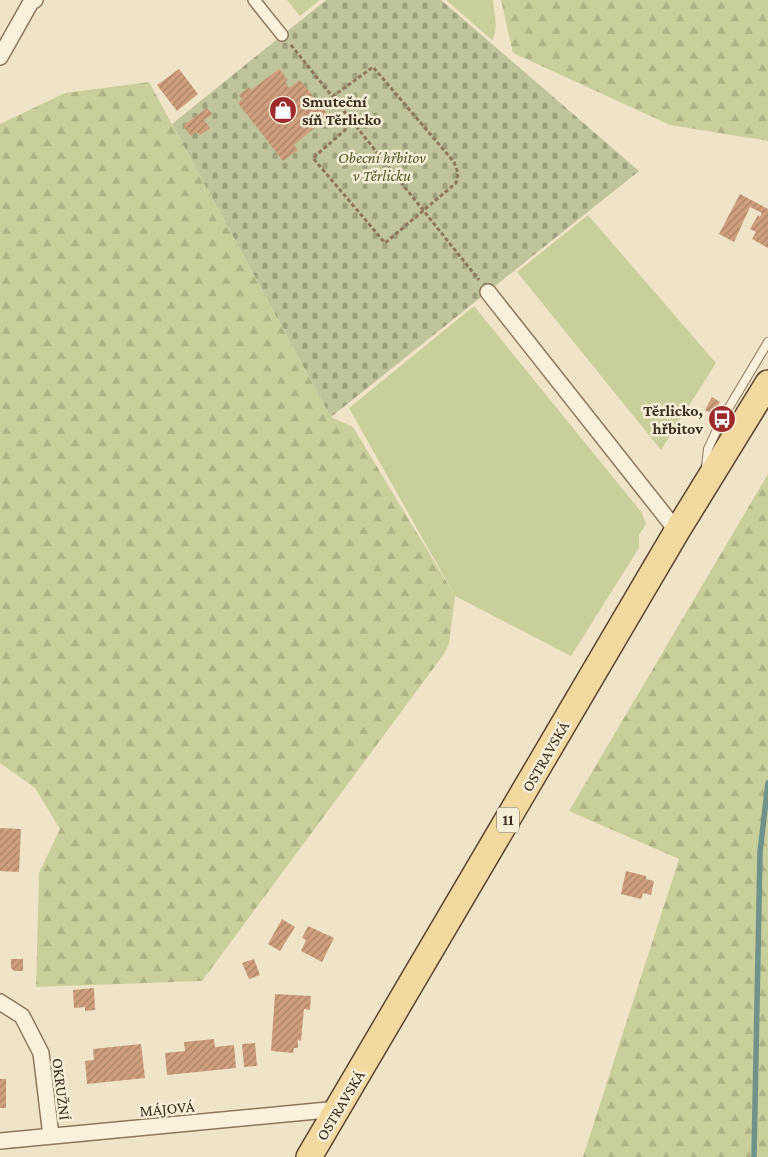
<svg xmlns="http://www.w3.org/2000/svg" width="768" height="1157" viewBox="0 0 768 1157" font-family="'Crimson Pro',serif">
	<defs>
		<pattern id="forest-firs" width="22" height="20" patternUnits="userSpaceOnUse" patternTransform="scale(1.25)"><rect width="22" height="20" fill="#c9cf9b"/><path d="M5 1l3.5 6h-7zM16 11l3.5 6h-7z" fill="#aeb285"/></pattern>
		<pattern id="cemetery-stones" width="16" height="16" patternUnits="userSpaceOnUse" patternTransform="scale(1.25)"><rect width="16" height="16" fill="#bfc49a"/><path d="M2 7V4a2 2 0 0 1 4 0v3zM10 15v-3a2 2 0 0 1 4 0v3z" fill="#9ca07d"/></pattern>
		<pattern id="building-hatch" width="6" height="6" patternUnits="userSpaceOnUse" patternTransform="scale(1.25)"><rect width="6" height="6" fill="#cf9f7d"/><path d="M-1 1l2-2M0 6l6-6M5 7l2-2" fill="none" stroke="#a98266"/></pattern>
	</defs>
	<rect width="100%" height="100%" fill="#f0e4c8"/>
	<path fill="#c9cf9b" d="M287,0H320L300,16Z
		M446,0H493C494,13 499,28 492,40Z
		M588,215L716,363L661,450L517,272Z
		M474,306L642,513L646,524L639,535V548L571,656L455,596L349,408Z"/>
	<path fill="url(#forest-firs)" d="M501,0H768V141L670,125L513,53Z
		M149,82L331,417L353,427L455,596L449,644L444,654L202,981L36,987L39,873L60,829L35,788L0,763V124L65,93Z
		M768,474V1157H583L679,859L569,811Z"/>
	<path fill="url(#cemetery-stones)" d="M326,0H441L639,171L331,417L172,124Z"/>
	<g fill="none" stroke-linecap="round" stroke-linejoin="round">
		<path stroke="#6f938a" stroke-width="5.5" d="M754,1157L760,852L768,783"/>
	</g>
	<path fill="url(#building-hatch)" d="M179,69L198,94L177,111L157,85Z
		M279,69L288,80L285,82L289,88L300,80L329,116L294,145L298,150L283,161L238,103L242,99L239,95L249,87L251,90Z
		M207,108L212,114L204,120L210,128L200,135L196,132L191,136L183,126Z
		M740,194L768,209V248L752,239L756,232L750,229L758,215L760,217L762,213L750,207L734,242L719,234Z
		M712,397L720,402L712,414L705,410Z
		M0,828L21,829L19,872L0,871Z
		M626,871L646,876V879L654,881L651,895L643,893L641,899L621,894Z
		M282,919L295,927L280,951L268,944Z
		M308,926L334,938L322,962L301,951L306,940L302,938Z
		M11,959H23V971H14L11,968Z
		M254,959L260,975L249,979L242,963Z
		M94,988L95,1010L85,1011V1007L74,1008L73,990Z
		M275,994L311,996L310,1010L304,1009L301,1041L298,1040V1048H294L293,1053L271,1051Z
		M214,1039L215,1047L234,1045L236,1068L167,1075L165,1053L185,1051L184,1042Z
		M255,1043L257,1066L244,1067L242,1044Z
		M141,1044L145,1078L87,1084L85,1061L94,1060L93,1049Z
		M0,1079H6V1108H0Z"/>
	<g fill="none" stroke-linecap="round" stroke-linejoin="round">
		<g stroke="#8d765c" stroke-width="10">
			<path id="service" d="M706,467L708,449L722,419L768,342"/>
		</g>
		<g stroke="#8d765c" stroke-width="14">
			<path id="pedestrian" d="M254,0L282,35"/>
		</g>
		<g stroke="#8d765c" stroke-width="18">
			<path id="minor" d="M0,57L31,2L35,0
				M488,292L677,531
				M0,1002L22,1016L41,1053L51,1136
				M0,1141L338,1109"/>
		</g>
		<g stroke="#5b4430" stroke-width="28">
			<path id="primary" d="M309,1157L677,531L768,383"/>
		</g>
		<path stroke="#8d765c" stroke-width="3" stroke-dasharray="4 2.5" stroke-linecap="butt" d="M291,45L479,280
			M332,97L373,67L454,162L458,173L456,183L385,243L313,158L353,123"/>
		<use href="#service" stroke="#faf1dc" stroke-width="8"/>
		<use href="#pedestrian" stroke="#faf1dc" stroke-width="11"/>
		<use href="#minor" stroke="#faf1dc" stroke-width="15"/>
		<use href="#primary" stroke="#f3d9a0" stroke-width="25"/>
	</g>
	<defs>
		<g id="shop-disc" transform="scale(1.4375)"><circle r="9.5" fill="#9e2a2b" stroke="#f7eed8"/><path d="M-5-2.5h2.3a2.7 3.5 0 0 1 5.4 0H5L5.5 6h-11ZM-1.5-2.5h3a1.5 2.3 0 0 0-3 0Z" fill="#fff"/></g>
		<g id="bus-disc" transform="scale(1.4375)"><circle r="9.5" fill="#9e2a2b" stroke="#f7eed8"/><path d="M-5-6H5V4H4V6H2V4H-2V6H-4V4H-5ZM-3.5-4V0h7V-4ZM-3.5 1.2v1.5H-2V1.2ZM2 1.2v1.5H3.5V1.2Z" fill="#fff"/></g>
	</defs>
	<g fill-rule="evenodd">
		<use href="#shop-disc" x="283" y="110"/>
		<use href="#bus-disc" x="722" y="419"/>
	</g>
	<g text-anchor="middle" stroke-width="5" stroke-linejoin="round" paint-order="stroke">
		<rect fill="#f7eed8" stroke="#756857" stroke-width="1" x="497" y="807.5" width="22" height="25" rx="4"/>
		<g font-size="15" font-weight="bold" fill="#3d2e20">
			<text x="508" y="825">11</text>
		</g>
		<g font-size="16" font-weight="bold" fill="#3d2e20" stroke="#f7eed8" text-anchor="start">
			<text x="302" y="107">Smuteční<tspan x="302" dy="18">síň Těrlicko</tspan></text>
			<text x="703" y="416" text-anchor="end">Těrlicko,<tspan x="703" dy="18">hřbitov</tspan></text>
		</g>
		<g font-size="16" font-style="italic" fill="#4d5a26" stroke="#f7eed8">
			<text x="382" y="163">Obecní hřbitov<tspan x="382" dy="18">v Těrlicku</tspan></text>
		</g>
		<g font-size="16" fill="#3d2e20" stroke="#f7eed8">
			<text transform="translate(545 756) rotate(-60)" y="6">OSTRAVSKÁ</text>
			<text transform="translate(62 1089) rotate(83)" y="6">OKRUŽNÍ</text>
			<text transform="translate(340 1105) rotate(-59)" y="6">OSTRAVSKÁ</text>
			<text transform="translate(167 1108) rotate(-5)" y="6">MÁJOVÁ</text>
		</g>
	</g>
</svg>
